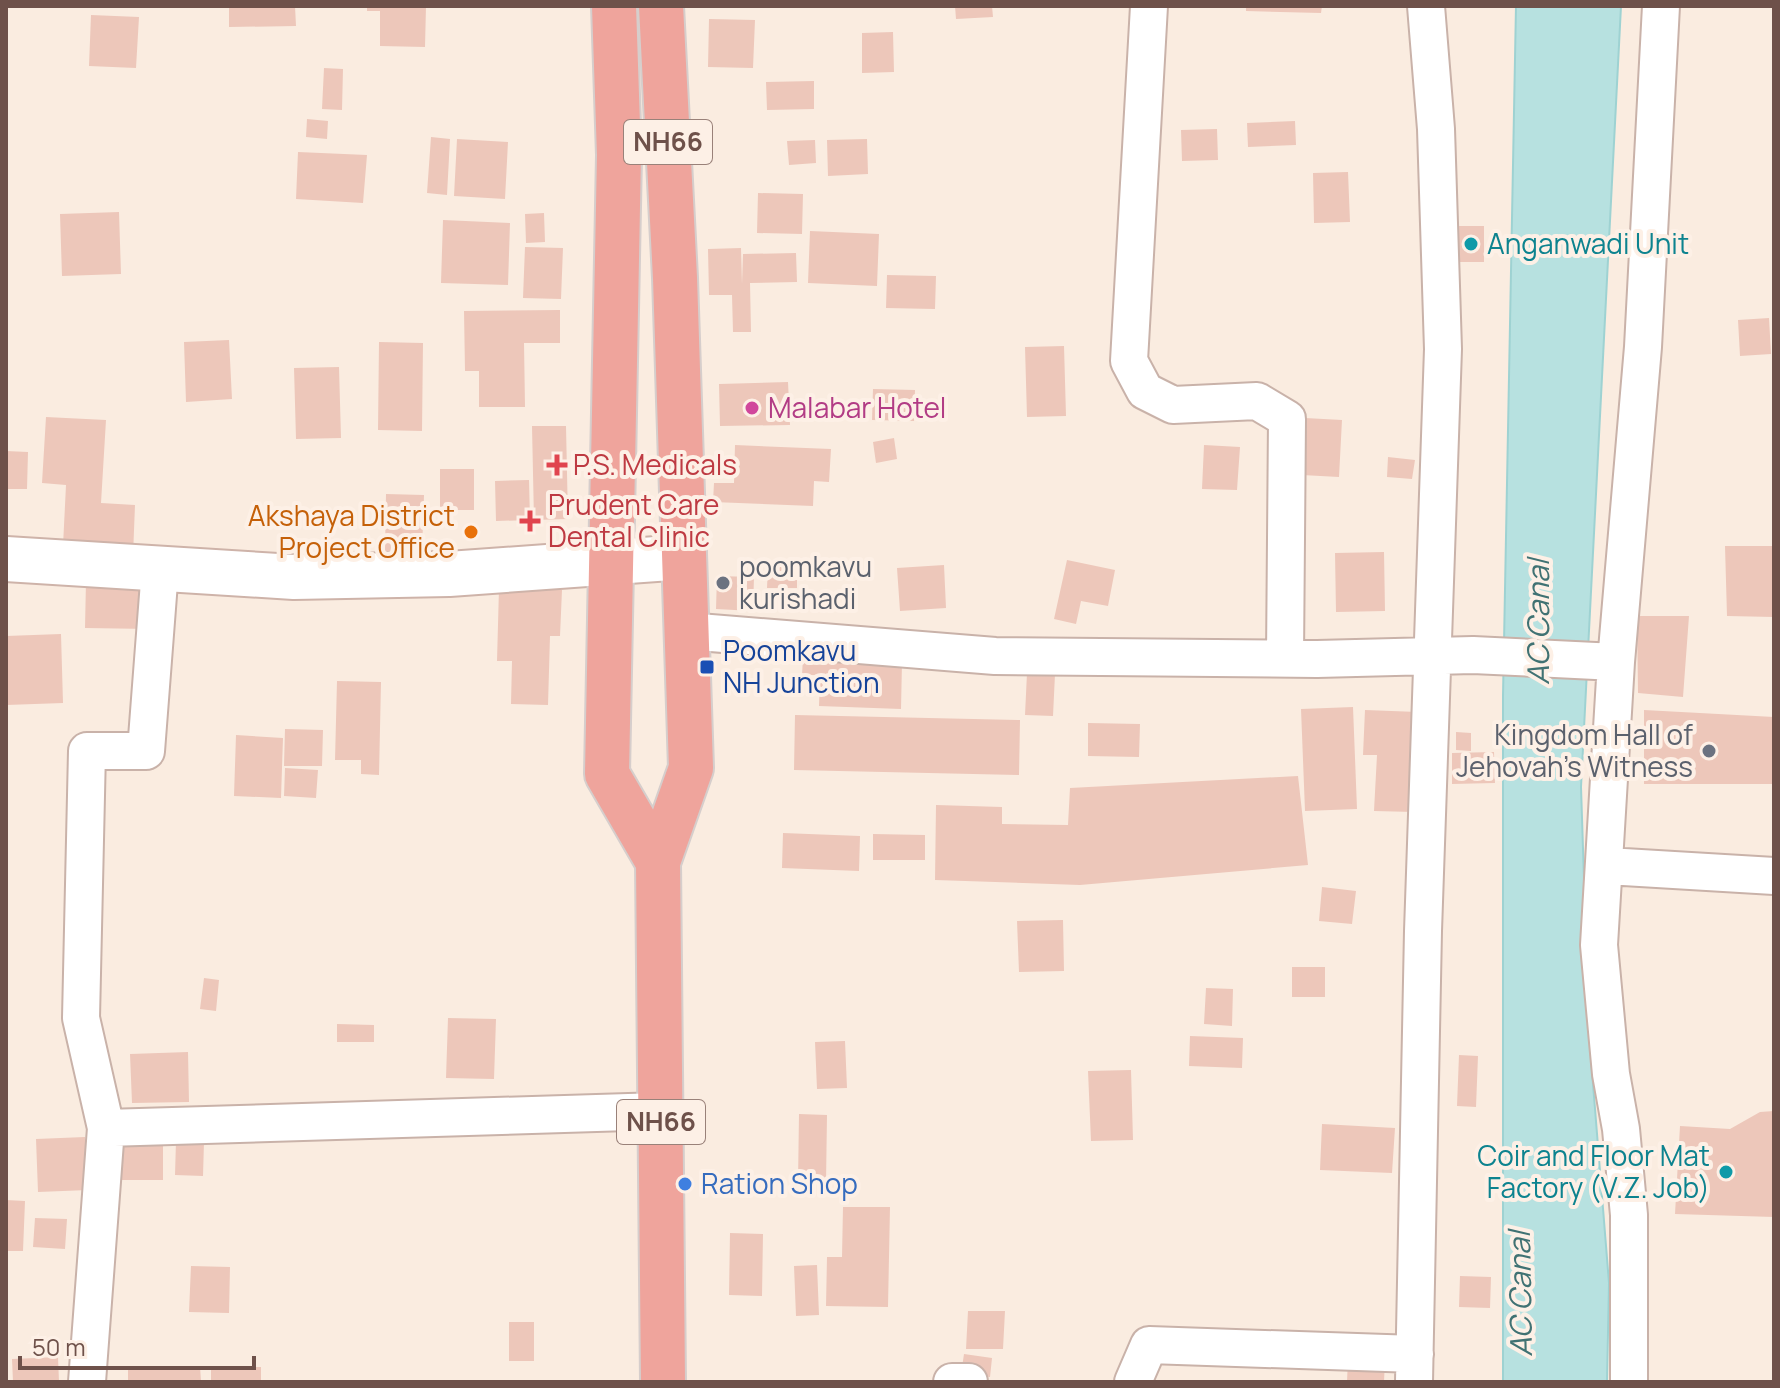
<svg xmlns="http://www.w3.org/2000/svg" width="1780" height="1388" viewBox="0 0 1780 1388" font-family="Manrope,sans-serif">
	<rect width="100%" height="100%" fill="#faece0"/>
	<path fill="#b7e1e0" stroke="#9ed2d2" stroke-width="2" d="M1516,6H1621L1581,787L1589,1034L1609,1283L1607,1382H1503V696Z"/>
	<path fill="#edc7ba" d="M229,6H295L296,26L229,27Z
		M367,6H426L425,47L380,46V11H367Z
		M955,6H992L993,17L956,19Z
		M1246,6H1322L1321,13L1246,11Z
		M91,15L139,17L136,68L89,66Z
		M709,19L755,20L753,68L708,67Z
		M893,32L894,72L862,73V33Z
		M324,68L343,69L342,110L322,109Z
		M814,81V109L767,110L766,82Z
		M307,119L328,121L327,139L306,137Z
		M1295,121L1296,145L1248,147L1247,123Z
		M1217,129L1218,160L1182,161L1181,130Z
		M431,137L450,139L447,195L427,193Z
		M457,139L508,142L505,199L454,196Z
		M867,139L868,174L828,176L827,140Z
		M815,140L816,163L789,165L787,141Z
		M298,152L367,155L363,203L296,199Z
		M1348,172L1350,222L1314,223L1313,173Z
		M758,193L803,194L802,234L757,233Z
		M119,212L121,274L62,276L60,214Z
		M544,213L545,242L526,243L525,214Z
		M443,220L510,223L508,285L441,283Z
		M1458,226H1484V262H1459Z
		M810,231L879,234L877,286L808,283Z
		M525,247L563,248L561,299L523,298Z
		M741,248L742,284L743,254L796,253L797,282L750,283L751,332H733L732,295H709L708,249Z
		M887,275L936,276L935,309L886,308Z
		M560,310V343H524L525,407H479V371H465L464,311Z
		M1769,318L1771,354L1740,356L1738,320Z
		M229,340L232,399L186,402L184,342Z
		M379,342L423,343L422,431L378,430Z
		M1064,346L1066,416L1027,417L1025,347Z
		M339,367L341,438L296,439L294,368Z
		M788,382L790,425L720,426L719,384Z
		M873,389L915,390L914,421L872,420Z
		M46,417L106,420L101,503L135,505L133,556L63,546L66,485L42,483Z
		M1305,418L1342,420L1339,477L1302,475Z
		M532,426H566L568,519L534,520Z
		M894,438L897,459L876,463L873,442Z
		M735,445L831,449L829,482L814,481L813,506L713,502L714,483H734Z
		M1204,445L1240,447L1237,490L1202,489Z
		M6,451L28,452L27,489H6Z
		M1388,457L1415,460L1412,479L1387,477Z
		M440,469H474V510H440Z
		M529,480L530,520L496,521L495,481Z
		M386,494L424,495L422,552L385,551Z
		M1725,546H1774V617L1727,616Z
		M1384,552L1385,611L1336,612L1335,553Z
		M1067,560L1115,570L1108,606L1081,601L1076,624L1054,619Z
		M944,565L946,608L900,611L897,568Z
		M768,566L797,567V588H767Z
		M717,576L754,577L753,611L716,609Z
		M86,581L151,584L150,629L85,628Z
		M499,588L562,590L560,636H550L548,705L511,704L512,661H497Z
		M1637,616H1689L1683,697L1638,693Z
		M61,634L63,703L6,705V636Z
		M803,658L902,662L901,709L819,706L820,675H802Z
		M1027,673L1055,674L1053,716L1025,715Z
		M337,681L381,682L379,775L361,774V760H335Z
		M1353,707L1357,809L1305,811L1301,709Z
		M1365,710L1418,712L1414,812L1374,811L1377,755H1363Z
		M1644,710L1774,717V784H1644Z
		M795,715L1020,720L1019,775L794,770Z
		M1088,723L1140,724L1139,757L1088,756Z
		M285,729L323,730L322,766H284Z
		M1456,732L1471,733V751L1456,750Z
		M236,735L283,738L281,798L234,796Z
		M1494,752L1495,783L1452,784V753Z
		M285,768L318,770L316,798L284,796Z
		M1298,776L1308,865L1080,885L935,880L936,805L1002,807V824L1068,825L1070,788Z
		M783,833L860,836L859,871L782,868Z
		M873,834L925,835V860H873Z
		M1322,887L1356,891L1352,924L1319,921Z
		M1063,920L1064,971L1019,972L1017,921Z
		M1292,967H1325V997H1292Z
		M204,978L219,980L216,1011L200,1009Z
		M1206,988L1233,989L1232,1026L1204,1024Z
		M448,1018L496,1019L494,1079L446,1078Z
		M337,1024L374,1025V1042H337Z
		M1190,1036L1243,1038L1242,1068L1189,1066Z
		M845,1041L847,1088L817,1089L815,1042Z
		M188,1052L189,1102L132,1103L130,1054Z
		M1459,1055L1478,1056L1476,1107L1457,1106Z
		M1131,1070L1133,1140L1091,1141L1088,1071Z
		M1774,1111V1217L1675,1214L1680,1126L1730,1129L1760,1112Z
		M799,1114L827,1115L826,1183L798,1182Z
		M1322,1124L1395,1128L1392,1173L1320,1170Z
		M113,1135H163V1180H113Z
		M85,1137L88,1190L38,1192L36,1139Z
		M176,1141L204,1142L203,1176L175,1175Z
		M6,1200L25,1201L23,1251H6Z
		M843,1207H890L888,1307L826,1306L827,1257H842Z
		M35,1218L67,1219L65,1249L33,1247Z
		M730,1233L763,1234L762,1296L729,1295Z
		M817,1265L819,1315L796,1316L794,1266Z
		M191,1266L230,1267L229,1313L189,1312Z
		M1460,1276L1491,1277L1490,1308L1459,1307Z
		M968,1311H1005L1003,1349H966Z
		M509,1322H534V1361H509Z
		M964,1354L992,1358L990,1377L961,1374Z
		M58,1357L59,1382H13L12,1359Z
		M1348,1358L1385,1359L1384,1382H1347Z
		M200,1366L201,1382H128V1368Z
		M211,1367H261V1382H211Z"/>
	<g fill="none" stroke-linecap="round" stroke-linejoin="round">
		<g stroke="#c9b2a9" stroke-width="40">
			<path id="street" d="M1149,6L1129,361L1145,391L1173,405L1257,401L1287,419L1285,658
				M686,631L995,656L1317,659L1473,655L1616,662L1643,347L1661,6
				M1616,662L1599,945L1611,1074L1621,1129L1629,1215V1382
				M1607,866L1774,876
				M106,1128L661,1111
				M87,1382L106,1128L81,1018L87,751H146L160,569
				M952,1382H969
				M1133,1382L1149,1345L1415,1354
				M1414,1382L1423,931L1443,349L1436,129L1426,6"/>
		</g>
		<g stroke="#ceb3a9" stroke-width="48">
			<path id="secondary" d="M6,559L294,577L449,574L684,557"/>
		</g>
		<g stroke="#d6cecc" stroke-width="48">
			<path id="highway" d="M614,6L619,155L607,774L658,862
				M661,6L675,278L691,768L658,862L663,1382"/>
		</g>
		<use href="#street" stroke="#fff" stroke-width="36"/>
		<use href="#secondary" stroke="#fff" stroke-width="44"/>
		<use href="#highway" stroke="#efa49c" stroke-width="44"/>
	</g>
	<g fill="#0f9aa8" stroke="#fdf0e6" stroke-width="3">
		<circle cx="1471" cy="244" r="8"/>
		<circle cx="1726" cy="1172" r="8"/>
	</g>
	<circle fill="#d1479c" stroke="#fdf0e6" stroke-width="3" cx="752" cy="408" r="8"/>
	<g fill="#e0444e" stroke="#fdf0e6" stroke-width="3">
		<path d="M553 453h8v8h8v8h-8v8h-8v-8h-8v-8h8z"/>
		<path d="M526 509h8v8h8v8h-8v8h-8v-8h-8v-8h8z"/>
	</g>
	<circle fill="#e8710a" stroke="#fdf0e6" stroke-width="3" cx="471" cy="532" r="8"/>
	<g fill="#6b7280" stroke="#fdf0e6" stroke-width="3">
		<circle cx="723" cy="583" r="8"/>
		<circle cx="1709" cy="751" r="8"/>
	</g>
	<rect fill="#1a4fb4" stroke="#fdf0e6" stroke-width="3" x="699" y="659" width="16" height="16" rx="4"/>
	<circle fill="#3f7fe0" stroke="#fdf0e6" stroke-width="3" cx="685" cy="1184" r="8"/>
	<g text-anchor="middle" stroke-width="8" stroke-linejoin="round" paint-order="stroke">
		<g fill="#fdf0e6" stroke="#998179" stroke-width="2">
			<rect x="624" y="120" width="88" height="44" rx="6"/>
			<rect x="617" y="1100" width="88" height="44" rx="6"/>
		</g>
		<g font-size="26" font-weight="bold" fill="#6e514a">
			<text x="668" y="151">NH66</text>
			<text x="661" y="1131">NH66</text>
		</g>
		<g font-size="28" fill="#0d838f" stroke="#fdf0e6" text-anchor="start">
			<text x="1487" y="254">Anganwadi Unit</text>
			<text x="1710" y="1166" text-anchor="end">Coir and Floor Mat<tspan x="1710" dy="32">Factory (V.Z. Job)</tspan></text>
		</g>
		<g font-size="28" fill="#b23c85" stroke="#fdf0e6" text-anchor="start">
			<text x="768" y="418">Malabar Hotel</text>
		</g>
		<g font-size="28" fill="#be3a42" stroke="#fdf0e6" text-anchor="start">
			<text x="573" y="475">P.S. Medicals</text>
			<text x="548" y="515">Prudent Care<tspan x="548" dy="32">Dental Clinic</tspan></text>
		</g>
		<g font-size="28" fill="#c56008" stroke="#fdf0e6" text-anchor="end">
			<text x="455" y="526">Akshaya District<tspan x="455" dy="32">Project Office</tspan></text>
		</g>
		<g font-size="28" fill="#5b616d" stroke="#fdf0e6" text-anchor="start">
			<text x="739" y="577">poomkavu<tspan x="739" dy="32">kurishadi</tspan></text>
			<text x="1693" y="745" text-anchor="end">Kingdom Hall of<tspan x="1693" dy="32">Jehovah's Witness</tspan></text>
		</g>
		<g font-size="28" fill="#164399" stroke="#fdf0e6" text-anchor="start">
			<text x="723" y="661">Poomkavu<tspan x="723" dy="32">NH Junction</tspan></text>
		</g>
		<g font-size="28" fill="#366cbe" stroke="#fdf0e6" text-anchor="start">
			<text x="701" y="1194">Ration Shop</text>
		</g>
		<g font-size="30" font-style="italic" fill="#407273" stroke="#fdf0e6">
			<text transform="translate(1539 622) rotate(-90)" y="10">AC Canal</text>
			<text transform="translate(1521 1294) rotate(-91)" y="10">AC Canal</text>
		</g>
	</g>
	<rect width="1780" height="1388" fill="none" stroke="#6e514a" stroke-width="16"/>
	<path d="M20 1356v12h234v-12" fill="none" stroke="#6e514a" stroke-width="4"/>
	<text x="32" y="1356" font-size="24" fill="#6e514a" stroke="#fdf0e6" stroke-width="6" paint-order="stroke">50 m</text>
</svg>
